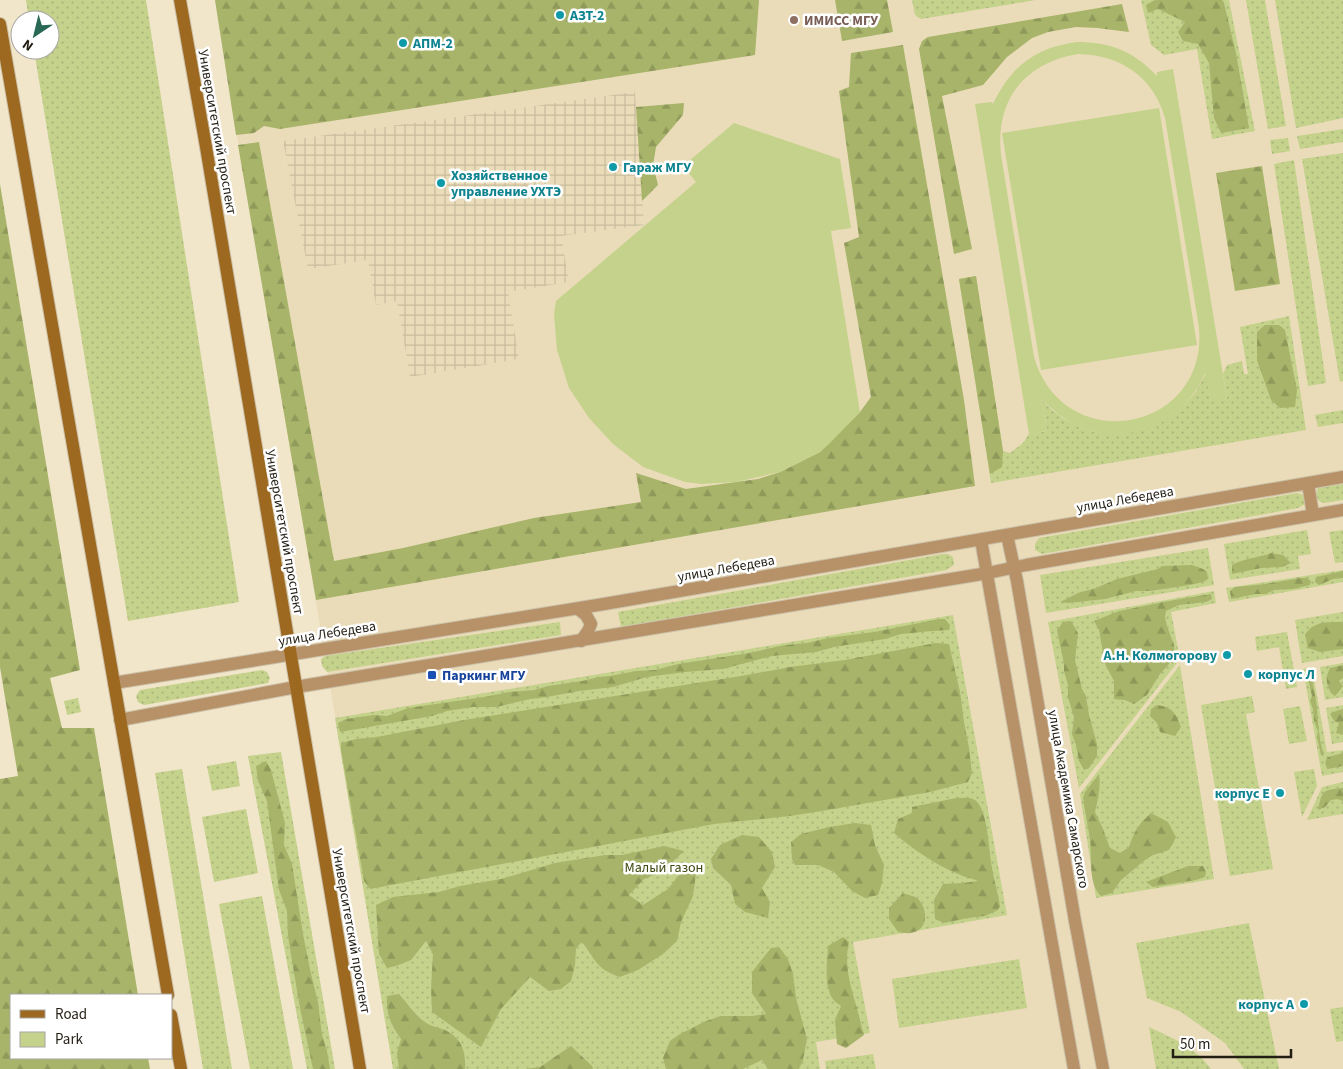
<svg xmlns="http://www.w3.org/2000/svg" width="1343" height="1069" viewBox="0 0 1343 1069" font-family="'Source Sans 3',sans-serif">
	<defs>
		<pattern id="industrial-grid" width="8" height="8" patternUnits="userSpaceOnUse" patternTransform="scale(1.25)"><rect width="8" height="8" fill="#eadcb9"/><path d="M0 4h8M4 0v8" fill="none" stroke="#c8bc9e"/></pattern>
		<pattern id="green-dots" width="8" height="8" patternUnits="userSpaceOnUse" patternTransform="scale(1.25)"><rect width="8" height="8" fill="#c5d28c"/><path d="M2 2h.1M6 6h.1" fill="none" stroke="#a9b478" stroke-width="1.8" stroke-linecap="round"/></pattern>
		<pattern id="forest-firs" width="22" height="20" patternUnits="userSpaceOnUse" patternTransform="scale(1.25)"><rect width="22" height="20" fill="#a7b469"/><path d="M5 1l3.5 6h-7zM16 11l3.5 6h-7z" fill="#8f9a5a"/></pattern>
	</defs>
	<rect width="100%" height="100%" fill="#f1e5ca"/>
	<path fill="#eadcb9" d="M215,0H1343V1069H393L324,649L238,142Z"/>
	<path fill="url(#industrial-grid)" d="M635,92L644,225L561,236L569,282L508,292L519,359L410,377L397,301L376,305L368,260L308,269L283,141Z"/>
	<path fill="url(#green-dots)" d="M26,0H146L239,602L128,621L34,50H50V20H29Z
		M912,0H1036L921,19L915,15Z
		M1141,0H1229L1255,131L1212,139L1197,49L1164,55L1151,45Z
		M1246,0H1265L1286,126L1268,129Z
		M1275,0H1343V118L1296,128Z
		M1343,129V142L1300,149L1297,136Z
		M1288,138L1290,151L1272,154L1270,140Z
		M1343,153V381L1340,382L1302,159Z
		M1294,160L1326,383L1308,386L1274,164Z
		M976,276L1003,451L1010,453L1023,443L1029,434L1047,431L1042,400L1051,409L1064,419L1079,427L1094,432L1184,405L1195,393L1206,373L1211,401L1227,399L1223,374L1227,365L1242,361L1244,374H1248L1240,327L1289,316L1306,430L991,483L959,279Z
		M1343,410V423L1318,427L1315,415Z
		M1343,484V500L1324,503L1319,501L1316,496L1318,488Z
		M1297,493L1303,495L1305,499V504L1298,508L1042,554L1035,550V544L1039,538Z
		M1307,530L1311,554L1298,556L1300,569L1230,580L1224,544Z
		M1343,530V562L1335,563L1329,532Z
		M1208,548L1214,585L1046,613L1040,575Z
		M943,554H948L953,557L954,565L946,570L621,627L618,612Z
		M1343,570V582L1229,602L1226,588Z
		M1214,591L1216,603L1171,612L1180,659L1079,788L1048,622Z
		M1343,612V656L1302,663L1295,620Z
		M953,615L1007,915L853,942L870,1033L816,1042L820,1069H393L335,718Z
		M560,622L561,635L327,672L322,666L321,659L325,656Z
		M1287,632L1297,687L1286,689L1279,647L1257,651L1255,637Z
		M1343,663V697L1325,700L1320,667Z
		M1180,665L1214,879L1096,898L1080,794Z
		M1312,667L1327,752L1343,750V772L1322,776L1303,669Z
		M262,670L267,672L270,678L268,683L144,705L138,702L136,696L140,690Z
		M1252,696L1255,712L1246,714L1273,869L1230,876L1201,705Z
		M78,698L81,712L67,715L64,701Z
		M1343,705V742L1332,744L1326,708Z
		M1300,706L1307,741L1289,744L1283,709Z
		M281,752L335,1069H307L248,756Z
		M236,761L240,786L212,791L207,766Z
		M182,769L232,1069H203L155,773Z
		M1314,769L1317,786L1302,817L1294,772Z
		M1343,782V814L1307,820L1322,787Z
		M246,809L258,873L214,882L202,817Z
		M262,896L293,1069H250L219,904Z
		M1249,923L1279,1069H1244L1225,1043L1181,1012L1147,998L1136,943Z
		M1019,959L1027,1008L899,1028L892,979Z
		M1343,1007V1041L1336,1042L1330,1009Z
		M1149,1027C1174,1039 1194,1046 1211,1069H1156Z
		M873,1054L876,1069H826L825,1061Z"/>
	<path fill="url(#forest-firs)" d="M215,0H759L755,55L280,129L264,126L254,133L236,135Z
		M835,0H887L893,32L842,41Z
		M1155,0H1222L1224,3L1236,53L1249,128L1221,133L1214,118L1209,63L1198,44L1183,41L1178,32L1185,22L1158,9L1148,13L1146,5Z
		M1122,4L1129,32L1097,28L1076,27L1048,32L1032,38L1007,57L983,85L942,96L972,249L954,254L919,49L922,41L928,37Z
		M903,45L964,400L975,486L316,600L238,145L259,142L334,561L403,548L534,518L641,502L636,473L686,489L736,482L758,479L780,472L820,452L860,412L871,397L844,243L859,237L839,91L849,87L851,53Z
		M684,103L683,115L656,147L653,165L658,185L642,201L636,107Z
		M1262,166L1280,284L1235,291L1216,173Z
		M0,184L80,670L50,678L62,728H94L138,995H11V1058H148L150,1069H0V779L18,776L0,667Z
		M976,276L1003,451L1002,467L990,474L959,279Z
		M1265,325H1279L1285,330L1297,390L1295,407L1280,408L1271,400L1257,360V332Z
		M1271,553L1283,555L1291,563L1282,567L1261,568L1232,574V565C1244,558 1258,558 1271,553Z
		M1192,565L1203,569L1207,572L1208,579L1203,582L1190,585L1150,591H1136L1105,599L1068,603L1060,602L1078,593L1096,588L1117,579L1158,569L1162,566Z
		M1343,571V578L1333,579L1319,585L1315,582L1316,577Z
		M1300,578H1307L1311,581L1310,585L1293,589L1274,590L1266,594H1256L1231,599L1230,591L1235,587L1265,584Z
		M1211,594L1212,599L1206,602L1179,605L1166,611L1165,617L1167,626L1174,645L1175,656L1169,664L1160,674L1147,695L1134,704L1125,700L1114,699V681L1105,664L1099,630L1094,621L1119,611L1174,600Z
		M939,619H945L950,625L949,630L932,631L901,634L885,639L834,647L816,652L772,656L723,669L685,672L647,677L613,687L579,691L547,697L530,699L497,707H473L447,711L432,716L340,732L338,723L346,719L374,715L387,716L408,708L484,697L509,692L534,690L548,686L582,681L599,677L610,676L636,671L655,670L678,664L749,653L785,645L807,643L828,638L874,632Z
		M1071,621L1078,633L1075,660L1082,689L1086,696L1089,715L1097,744V756L1089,768L1084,770L1079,761L1076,745L1072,734L1074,717L1068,697V685L1064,671V664L1057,630L1063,622Z
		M1343,622V649L1320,652L1308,648L1305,635C1313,621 1328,622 1343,622Z
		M936,643L949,644L960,692L964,722L969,748L972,773L968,782L930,792L822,811L790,816L714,824L370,889L364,881L341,750V743L356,739L377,737L464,720L741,676L790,667L845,660Z
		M1343,665V678L1339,681L1343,686L1335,696L1331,693C1326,683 1325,678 1330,668Z
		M1308,671L1311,672C1312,684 1316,696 1317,708C1318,721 1319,743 1324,754L1323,756L1321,755L1317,737L1318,731L1314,721L1313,709L1310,701L1312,696L1307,674Z
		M1157,705C1172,707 1176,713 1181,727L1175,736L1160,732L1157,723L1150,716L1151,709Z
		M1343,709V735L1336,733L1339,723L1335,722L1330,714L1336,711Z
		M1343,753V766L1328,769C1325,764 1324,762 1328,757Z
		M266,761L271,770L285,823L284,845L292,864L303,934L311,974L318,1002L322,1035L327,1051L330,1069H313L300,1008L292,961L288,936L287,911L279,890L267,801L258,781L256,766Z
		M1099,774C1101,787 1098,799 1095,812L1103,829L1110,848L1120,853L1129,847C1134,831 1139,824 1151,813L1168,822L1176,837L1169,850L1153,855L1145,860L1121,880L1112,893L1101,896C1088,885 1092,856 1090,840C1088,826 1085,812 1083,798L1085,792Z
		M1343,788V801L1337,799L1331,800L1325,807L1318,810C1322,790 1323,790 1343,788Z
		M956,798C964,798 973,796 978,803C988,815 989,852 992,868C994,880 998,893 1000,906L998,910L985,916L968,918L944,923L935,919L934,900L943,884L963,883L978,881C971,878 964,877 958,874C936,865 911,848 894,833L898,819L912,813V807Z
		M855,823L871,825L875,845L884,865L882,883L878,895L865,898L852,891L834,872L818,865H795L792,859L791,842L801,834L829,827Z
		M742,835L759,837L772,852L775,867L762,888L770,902L768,918L745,912L735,904L731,885L713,868L711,859L720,845Z
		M664,846L684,851L663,871L644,879L629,895L643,905L668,889L682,871L691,863L697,866L693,896L681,922L677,941L663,954L638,970L620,977C596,969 596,960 582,942L576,948L575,965L571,981L561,989L549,991L530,977L501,1009L481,1047L432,1012L431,988L433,954L426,941L411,960L396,966L387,968L379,954L376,905L393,897L439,892L460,886L501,879L555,863L605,855H622Z
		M1188,866H1203L1206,872L1205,877L1196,880L1153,887L1146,882Z
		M903,893C908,895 915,896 918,899C929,910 928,932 910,933C906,934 901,932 898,932L889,919V908Z
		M843,937L849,942C844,964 850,984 856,1005C859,1015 861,1025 864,1035L846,1048L837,1044L835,1020L841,1006C838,1004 834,1001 832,998C824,983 827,963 828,946Z
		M779,947L788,959L793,974L796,998L807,1039L803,1060L799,1069H768L762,1060L743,1069H666L663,1058L670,1041L680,1034L706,1021L721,1016H752L766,1014L752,993V972L771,948Z
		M399,994C408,1004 417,1019 430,1025C434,1027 440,1028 445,1030C462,1039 466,1051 465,1069H399L397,1053L401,1039C391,1025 386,1015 387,996Z
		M571,1046L592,1066L593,1069H525L540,1067Z"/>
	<path fill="#c5d28c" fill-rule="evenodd" d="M1076,42C1111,42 1133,51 1157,76V72L1173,69L1227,399L1211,402L1205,373C1185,422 1129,448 1079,427C1064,420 1053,410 1042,400L1047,431L1029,434L975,104L992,102L993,104C1011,66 1035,48 1076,42ZM1078,54C1120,55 1153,76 1165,118L1199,328C1208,432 1064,459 1034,357L1001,155C995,100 1024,63 1078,54Z
		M1159,108L1197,345L1041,370L1002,133Z
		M734,123L840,159L851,228L831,231L860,412L830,443L820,452L780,472L736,482L701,484L685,482L643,467L613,444L589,418L569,388L557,350L554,314L556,301L696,182L683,166Z"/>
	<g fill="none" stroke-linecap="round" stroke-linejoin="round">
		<g stroke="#ccc1a9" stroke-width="14">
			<path id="street" d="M1308,483L1313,515
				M1007,535L1017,581L1075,921L1103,1069
				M981,540L1074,1069
				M578,609L586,615L591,624L588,631L581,641
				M114,683L604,604L1343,477
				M120,720L296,687L988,573L1026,565L1343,510"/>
		</g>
		<g stroke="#ccc1a9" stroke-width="14">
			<path id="secondary" d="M180,0L206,147L360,1069
				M0,24L168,995
				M171,1015L181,1069"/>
		</g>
		<use href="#street" stroke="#b79268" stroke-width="12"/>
		<use href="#secondary" stroke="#9d681f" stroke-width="12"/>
	</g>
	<g fill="#0f9aa8" stroke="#fff" stroke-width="2">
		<circle cx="560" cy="15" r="5"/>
		<circle cx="403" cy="43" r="5"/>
		<circle cx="613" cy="167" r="5"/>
		<circle cx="441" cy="183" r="5"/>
		<circle cx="1227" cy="655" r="5"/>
		<circle cx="1248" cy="674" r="5"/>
		<circle cx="1280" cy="793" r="5"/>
		<circle cx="1304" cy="1004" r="5"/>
	</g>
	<circle fill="#8d6e63" stroke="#fff" stroke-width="2" cx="794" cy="20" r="5"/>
	<rect fill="#1a4fb4" stroke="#fff" stroke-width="2" x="427" y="670" width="10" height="10" rx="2.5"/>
	<g text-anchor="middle" stroke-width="5" stroke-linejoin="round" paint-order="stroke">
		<g font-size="14" font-weight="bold" fill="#0d838f" stroke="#fff" text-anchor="start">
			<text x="570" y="20">АЗТ-2</text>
			<text x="413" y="48">АПМ-2</text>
			<text x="623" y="172">Гараж МГУ</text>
			<text x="451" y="180">Хозяйственное<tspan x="451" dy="16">управление УХТЭ</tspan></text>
			<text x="1217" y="660" text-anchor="end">А.Н. Колмогорову</text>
			<text x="1258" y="679">корпус Л</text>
			<text x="1270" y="798" text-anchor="end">корпус Е</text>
			<text x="1294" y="1009" text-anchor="end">корпус А</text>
		</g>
		<g font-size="14" font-weight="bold" fill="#785e54" stroke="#fff" text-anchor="start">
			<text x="804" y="25">ИМИСС МГУ</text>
		</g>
		<g font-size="14" fill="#231e14" stroke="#fff">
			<text transform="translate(218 132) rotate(80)" y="5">Университетский проспект</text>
			<text transform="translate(1125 499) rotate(-10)" y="5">улица Лебедева</text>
			<text transform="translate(285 532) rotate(80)" y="5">Университетский проспект</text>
			<text transform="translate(726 568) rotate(-10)" y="5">улица Лебедева</text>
			<text transform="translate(327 633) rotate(-9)" y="5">улица Лебедева</text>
			<text transform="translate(1069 799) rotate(80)" y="5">улица Академика Самарского</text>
			<text transform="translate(352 931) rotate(80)" y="5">Университетский проспект</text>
		</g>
		<g font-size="14" font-weight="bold" fill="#164399" stroke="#fff" text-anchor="start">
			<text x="442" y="680">Паркинг МГУ</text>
		</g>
		<g font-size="14" fill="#3f470e" stroke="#fff">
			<text x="664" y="872">Малый газон</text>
		</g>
	</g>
	<rect x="10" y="994" width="162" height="65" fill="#ffffff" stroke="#a7a5a1"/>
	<rect x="20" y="1010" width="25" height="8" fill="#9d681f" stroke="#a7a5a1"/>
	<text x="55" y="1019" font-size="15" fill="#231e14">Road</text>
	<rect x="20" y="1032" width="25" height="15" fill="#c5d28c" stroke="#a7a5a1"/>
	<text x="55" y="1044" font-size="15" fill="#231e14">Park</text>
	<g transform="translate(35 35) rotate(215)"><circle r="24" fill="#ffffff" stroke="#a7a5a1"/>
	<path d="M0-4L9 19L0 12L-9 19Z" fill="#296855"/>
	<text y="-8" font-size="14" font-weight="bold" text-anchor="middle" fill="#231e14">N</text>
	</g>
	<path d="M1173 1049v8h118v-8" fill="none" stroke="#231e14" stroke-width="2.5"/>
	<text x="1180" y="1049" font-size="15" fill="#231e14" stroke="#ffffff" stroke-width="4" paint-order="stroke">50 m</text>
</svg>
